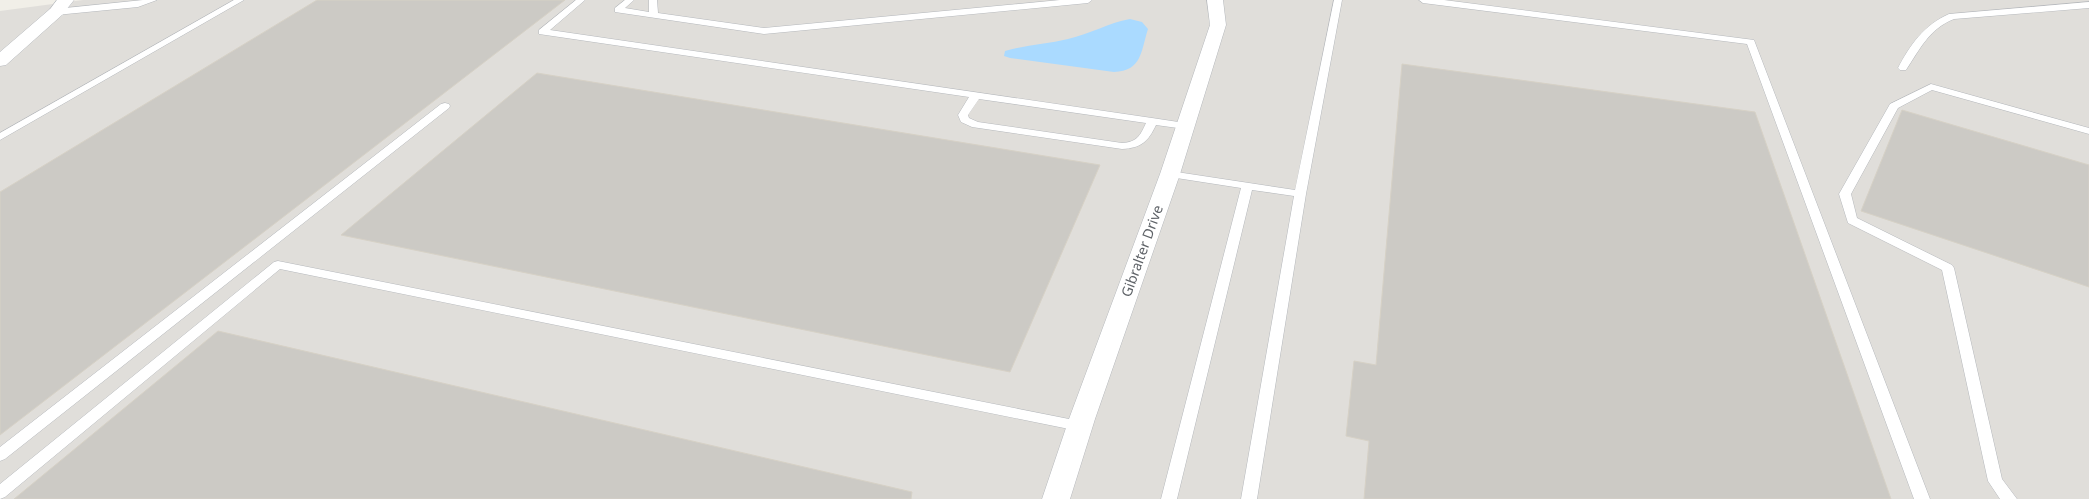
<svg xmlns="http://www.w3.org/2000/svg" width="2089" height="499" viewBox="0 0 2089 499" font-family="'Noto Sans',sans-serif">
	<rect width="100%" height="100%" fill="#f1efe8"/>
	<path fill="#e0deda" d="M83,0H2089V499H0V11Z"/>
	<path fill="#aadaff" d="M1130,19L1142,22L1148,29C1141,51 1142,71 1114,72L1010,58L1004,56L1005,51C1026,45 1047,44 1068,39C1090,34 1108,23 1130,19Z"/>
	<path fill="#cccac5" stroke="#d6d1c6" d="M317,0H565L0,435V192Z
		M1402,64L1755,112L1891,499H1364L1369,441L1346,436L1354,361L1376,365Z
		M537,73L1100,165L1010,372L341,235Z
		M1902,110L2089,165V287L1861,211Z
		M218,331L912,492L911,499H14Z"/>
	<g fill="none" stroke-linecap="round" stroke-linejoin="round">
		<g stroke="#b5b8bc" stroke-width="1">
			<path id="lane" d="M143,0H157L138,7L56,15L52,12L56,9Z
				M234,0H244L0,140V133Z
				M576,0H585L550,30L1152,118L1185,123L1190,126L1185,129L1156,125C1148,142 1141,148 1122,149L972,127L961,122L958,115L969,97L539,34V30ZM979,99L1146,123C1140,136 1137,142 1122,143L978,122L969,118L968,115Z
				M625,0H634L625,8L649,12V0H657L658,13L764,28L1060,0H1092L1088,3L764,34L615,12V8Z
				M1334,0H1342L1306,194L1257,499H1241L1294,196L1252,190L1177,499H1161L1241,188L1170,177L1164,174L1170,171L1295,190Z
				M1419,0H1444L1754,40L1930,499H1914L1747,44L1423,3Z
				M2089,2V8L1954,19C1929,29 1920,49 1906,70H1900L1898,68C1910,45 1924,25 1949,14Z
				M1931,84L2089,128V134L1932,90L1898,108L1851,194L1857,218L1952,265L1954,268L2002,479L2017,499H2000L1988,481L1942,270L1848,223L1839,194L1890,104Z
				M445,103L449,104L450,106L449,108L5,459L0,461V447L441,104Z
				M278,261L1079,421L1084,422L1086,426L1084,430L1079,431L280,269L5,497L0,499V484L274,262Z"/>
		</g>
		<g stroke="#b5b8bc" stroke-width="1">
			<path id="street" d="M1207,0H1223L1226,25L1180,174L1095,419L1070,499H1042L1069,419L1160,174L1210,25Z
				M56,7L62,9L64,12L62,15L6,65L0,66V52L50,9Z"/>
		</g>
		<g stroke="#b6babf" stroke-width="1">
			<path id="secondary" d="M57,0H74L62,15H50L48,12Z"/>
		</g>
		<use href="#lane" fill="#fff" fill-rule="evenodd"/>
		<use href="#street" fill="#fff" fill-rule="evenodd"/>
		<use href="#secondary" fill="#fff" fill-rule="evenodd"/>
	</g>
	<g text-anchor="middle" stroke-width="3" stroke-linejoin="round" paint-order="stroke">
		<g font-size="14" fill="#5f6368" stroke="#fff">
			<text transform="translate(1142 251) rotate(-70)" y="5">Gibralter Drive</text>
		</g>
	</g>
</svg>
